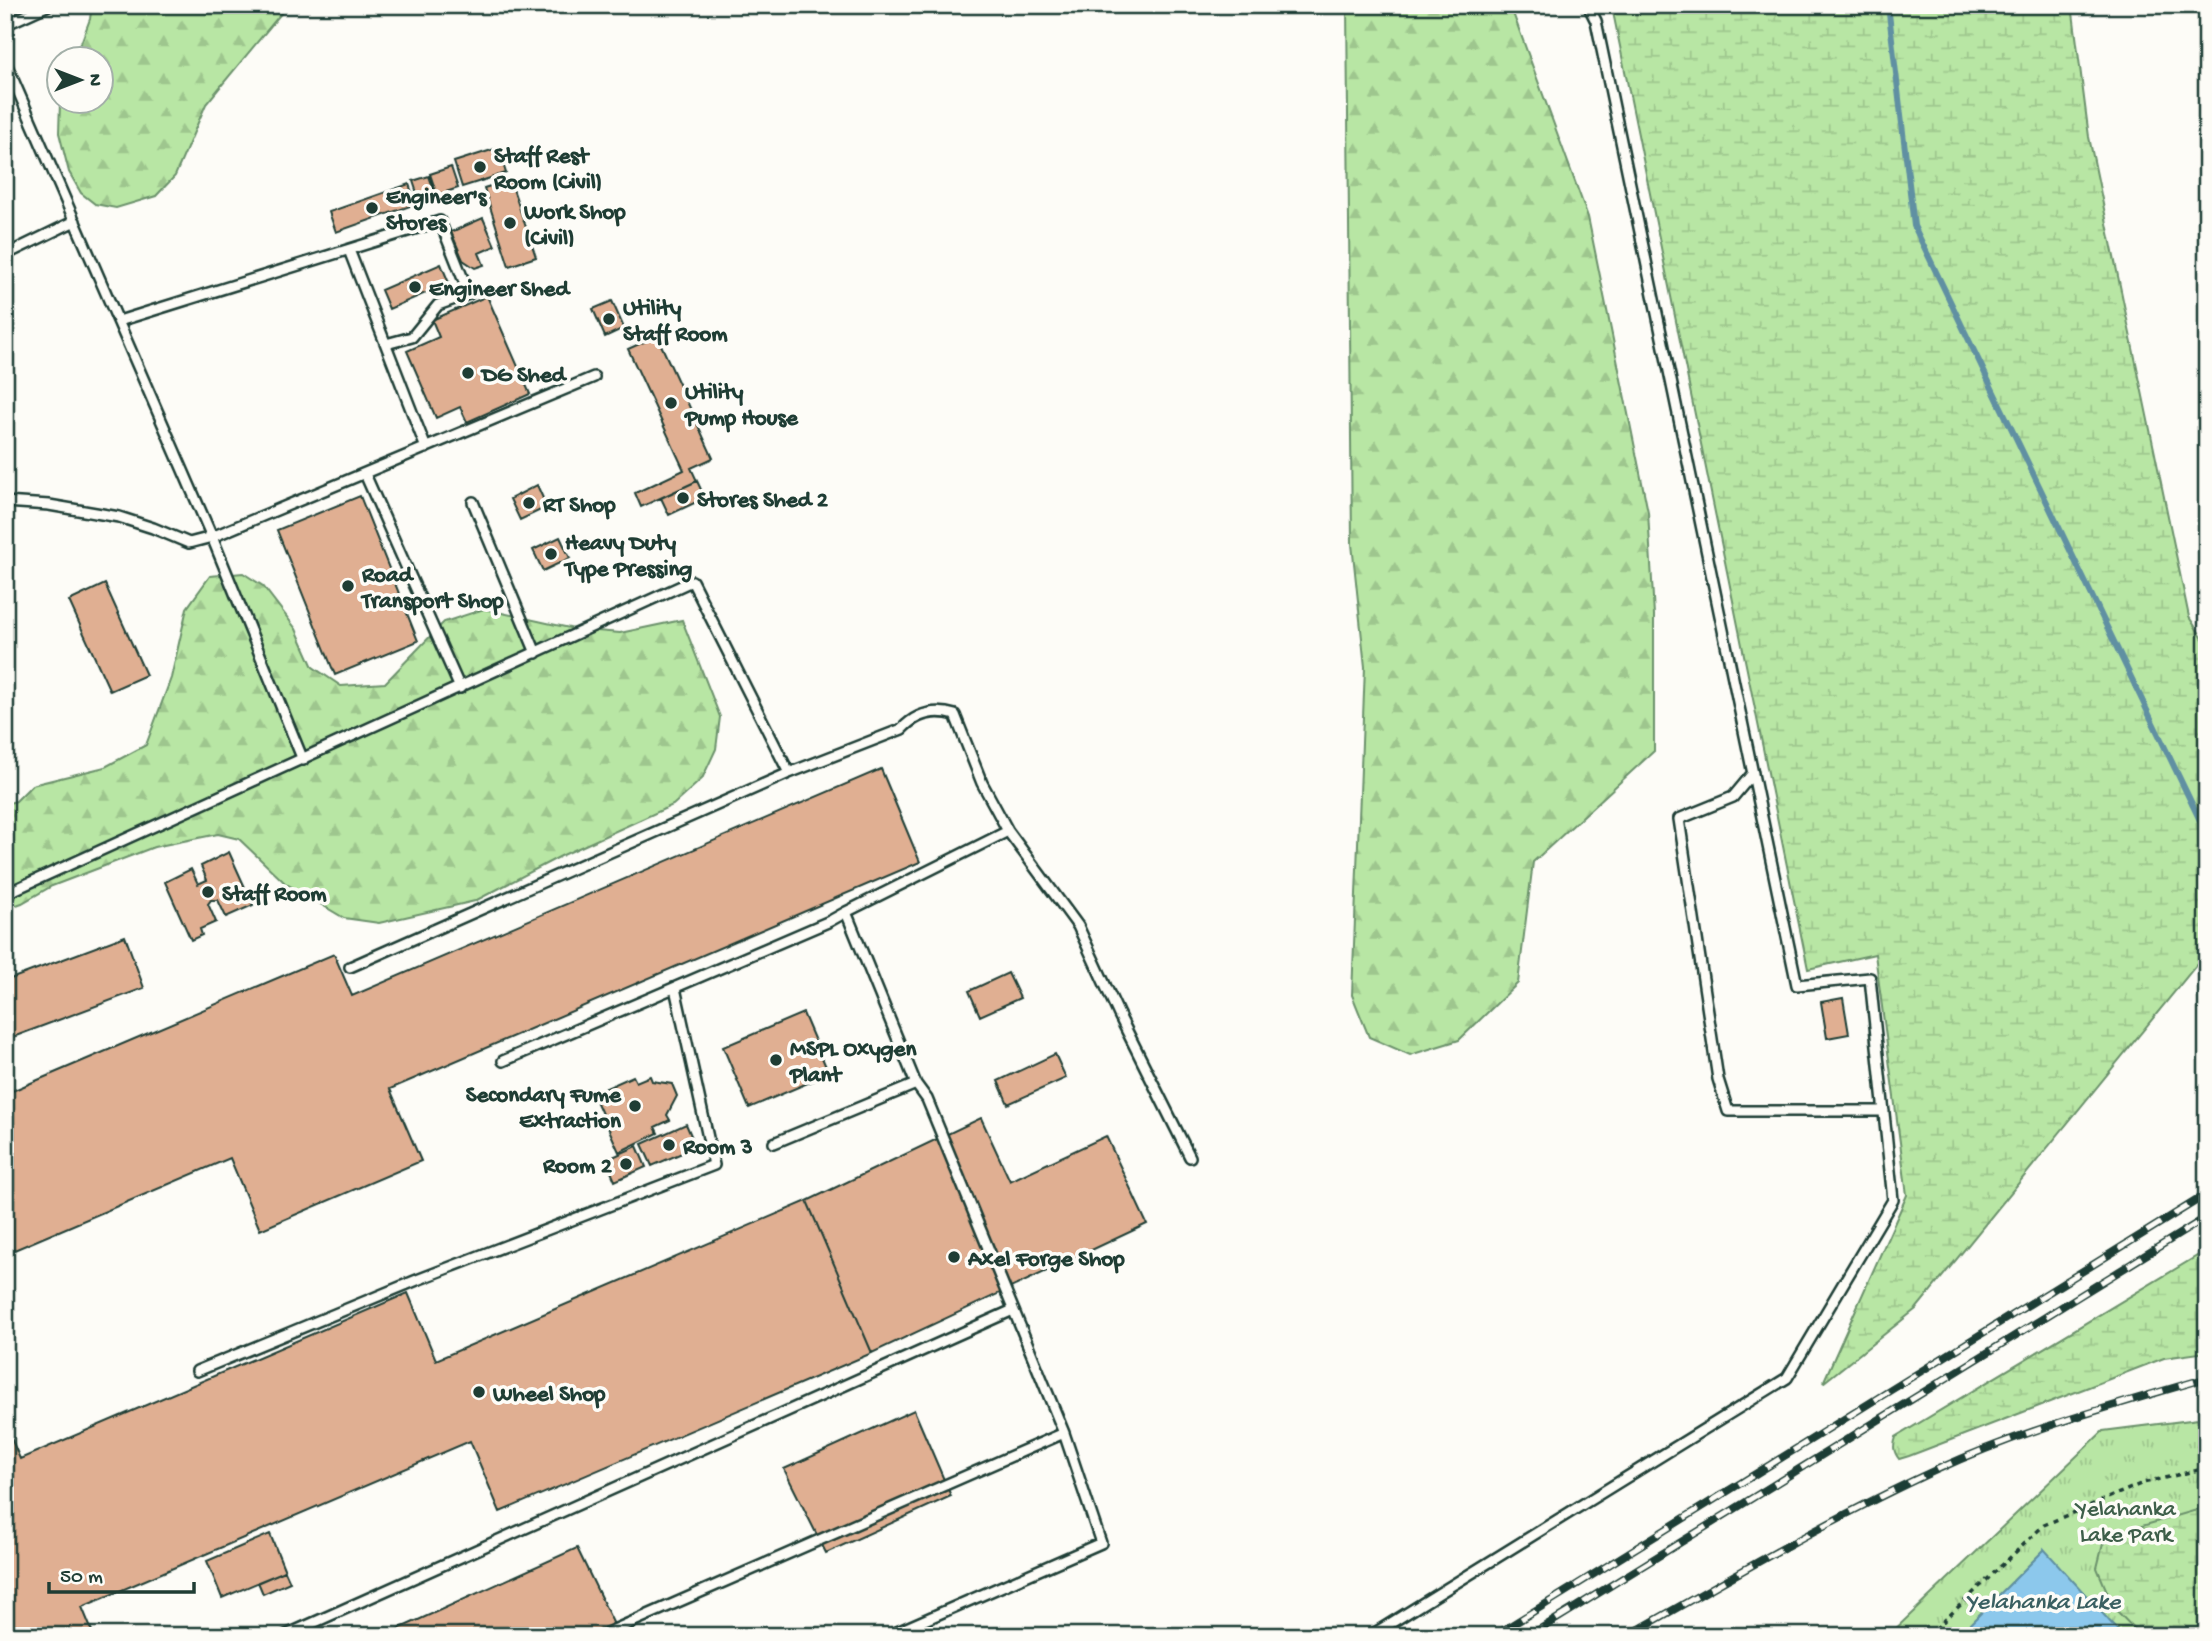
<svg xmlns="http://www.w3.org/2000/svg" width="2212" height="1641" viewBox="0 0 2212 1641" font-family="'Gochi Hand',sans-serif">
	<defs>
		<pattern id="grass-tufts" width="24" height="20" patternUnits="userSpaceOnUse" patternTransform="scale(1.75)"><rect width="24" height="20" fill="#b8e6a4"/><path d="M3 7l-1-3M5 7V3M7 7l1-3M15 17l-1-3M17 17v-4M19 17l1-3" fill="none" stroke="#9ec68e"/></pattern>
		<pattern id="forest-firs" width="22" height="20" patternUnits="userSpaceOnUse" patternTransform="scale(1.75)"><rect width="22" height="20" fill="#b8e6a4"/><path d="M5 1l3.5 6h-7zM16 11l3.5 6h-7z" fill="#9ec68e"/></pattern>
		<pattern id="wetland-marsh" width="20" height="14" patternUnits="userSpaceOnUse" patternTransform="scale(1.75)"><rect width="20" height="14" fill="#b8e6a4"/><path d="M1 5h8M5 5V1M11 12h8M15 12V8" fill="none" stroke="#9ec68e"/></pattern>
	</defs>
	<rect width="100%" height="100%" fill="#fdfcf7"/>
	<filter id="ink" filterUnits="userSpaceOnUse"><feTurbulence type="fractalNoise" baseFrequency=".0143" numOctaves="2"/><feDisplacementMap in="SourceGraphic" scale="14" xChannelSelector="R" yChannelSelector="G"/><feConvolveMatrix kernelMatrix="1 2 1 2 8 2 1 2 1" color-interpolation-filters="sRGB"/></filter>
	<g filter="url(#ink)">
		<path fill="url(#grass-tufts)" stroke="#6c926c" stroke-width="2" d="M2207,1418V1636H2123L2044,1550L1958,1636H1888L2103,1431Z"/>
		<path fill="url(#forest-firs)" stroke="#6c926c" stroke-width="2" d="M92,5H288L206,104L175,176L156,196L116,208L95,204L81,193L69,172L59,133L60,102H102V60L75,59L90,19Z
			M1347,5H1510L1588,217L1648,512L1654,615V751L1533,862L1518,983L1459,1040L1410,1055L1369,1037L1352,995L1365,667L1352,544Z
			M243,573L263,586L296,629L313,667L341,686L385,683L444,622L484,609L574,629L620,633L682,620L720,717L716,749L702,779L673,805L561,856L475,901L379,923L344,918L285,883L239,839L218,834L154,847L52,886L22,903L5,909V804L16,801L32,785L105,767L146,745L171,678L187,608L210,576Z"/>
		<path fill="url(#wetland-marsh)" stroke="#6c926c" stroke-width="2" d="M1609,5H2072L2089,137L2189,617L2207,645V952L1916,1309L1823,1383L1907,1195L1875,954L1808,969L1613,12Z
			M2207,1250V1352L2164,1358L1909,1456L1899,1459C1893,1451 1893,1446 1896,1437Z
			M2207,1507V1636H2141L2114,1608L2097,1568L2103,1544L2125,1531Z"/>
		<path fill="#8cc8ec" stroke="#6090a2" stroke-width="2" d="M2044,1549L2123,1636H1958L2044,1550Z"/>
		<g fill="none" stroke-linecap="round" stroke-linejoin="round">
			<path stroke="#6090a2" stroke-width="6" d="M1888,5L1914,226L2207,835"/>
		</g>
		<path fill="#e0af92" stroke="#1f3d34" stroke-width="2" d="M498,148L506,173L462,187L454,162Z
			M451,167L458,188L437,195L430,174Z
			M429,176L437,199L421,205L413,181Z
			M510,180L536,257L509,266L484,188Z
			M409,184L416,204L336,232L329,212Z
			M483,218L495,246L479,253L484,265L475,268L463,260L451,232Z
			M441,264L449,283L389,309L381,290Z
			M487,296L530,394L467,422L460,407L436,418L407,351L439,337L432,320Z
			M612,301L624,328L605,337L593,309Z
			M657,336L713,458L691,468L697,481L641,507L635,493L684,470L628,349Z
			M697,481L705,498L669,515L661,498Z
			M537,485L547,507L520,520L510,499Z
			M360,496L418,641L335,675L277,530Z
			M560,537L570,558L543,571L533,550Z
			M105,584L146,675L110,691L69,601Z
			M881,769L920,862L390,1089L421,1161L260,1230L230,1158L5,1254V1094L334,954L352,996Z
			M229,852L253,905L226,917L218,900H211L208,904L216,922L200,929L202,935L191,940L165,882L191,869L198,884L207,880L201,866Z
			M125,936L144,988L5,1040V981Z
			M1008,973L1020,998L980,1016L969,991Z
			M1843,998L1849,1034L1827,1038L1821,1002Z
			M803,1013L829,1074L749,1108L723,1047Z
			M1055,1054L1066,1078L1008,1104L998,1081Z
			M633,1076L636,1082L650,1076L652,1081L672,1084L677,1096L667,1115L670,1120L655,1127L658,1133L619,1152L593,1094Z
			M981,1118L1010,1181L1106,1136L1147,1224L872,1353L807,1201Z
			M686,1124L696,1147L652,1166L642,1144Z
			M637,1146L646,1167L615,1181L606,1160Z
			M807,1201L872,1353L500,1512L470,1441L82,1607L94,1636H5V1424L20,1459L408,1293L436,1360Z
			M914,1410L951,1496L826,1553L784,1469Z
			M270,1534L285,1571L222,1598L207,1561Z
			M577,1548L619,1635L383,1636Z
			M285,1571L290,1582L263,1594L258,1582Z"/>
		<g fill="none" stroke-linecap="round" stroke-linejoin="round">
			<g stroke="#1f3d34" stroke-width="14">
				<path id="lane" d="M5,25L49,5
					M5,61L212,537L303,760
					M349,250L426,448
					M5,255L75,221
					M119,321L440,221L469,294L438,305L412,337L386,344
					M365,474L460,688
					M5,502L49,505L119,517L153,528L189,543L212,537L594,377
					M473,502L536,653
					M1753,773L1733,797L1679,819L1718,1079L1728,1111H1884
					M1008,831L1078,926L1119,1015L1190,1157
					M5,894L692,581L789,773L902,729C917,713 935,709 955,715L982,783L1008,831L846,912L916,1084L927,1099L1064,1433L600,1636
					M350,967L789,773
					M503,1061L830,921L846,912
					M774,1143L916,1084
					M197,1371L417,1280L714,1165L675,988
					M284,1636L1013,1310
					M888,1636L1101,1543L1064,1433
					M1370,1636L1787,1378L1893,1200L1870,978L1797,985L1596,21L1588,5"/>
			</g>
			<path stroke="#1f3d34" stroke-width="3.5" stroke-dasharray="5 5" stroke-linecap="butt" d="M1928,1636L2044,1525L2143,1483L2207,1468"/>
			<use href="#lane" stroke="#fdfcf7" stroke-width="9"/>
			<g stroke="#1f3d34" stroke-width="8">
				<path id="rail" d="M1494,1636L2207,1194
					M1529,1636L2207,1217
					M1627,1636C1729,1579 1829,1519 1936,1470C2023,1430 2115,1405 2207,1378"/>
			</g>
			<use href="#rail" stroke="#fdfcf7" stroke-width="5" stroke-dasharray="16" stroke-linecap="butt"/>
		</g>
	</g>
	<g fill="#1f3d34" stroke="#fdfcf7" stroke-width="2.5">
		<circle cx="480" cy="167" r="7"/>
		<circle cx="372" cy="208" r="7"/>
		<circle cx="510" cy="223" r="7"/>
		<circle cx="415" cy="287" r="7"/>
		<circle cx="609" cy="319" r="7"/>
		<circle cx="468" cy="373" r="7"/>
		<circle cx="671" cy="403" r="7"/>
		<circle cx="683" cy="498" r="7"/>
		<circle cx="529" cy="503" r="7"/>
		<circle cx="551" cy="554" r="7"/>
		<circle cx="348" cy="586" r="7"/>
		<circle cx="208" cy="892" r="7"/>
		<circle cx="776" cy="1060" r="7"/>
		<circle cx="635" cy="1106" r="7"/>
		<circle cx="669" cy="1145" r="7"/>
		<circle cx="626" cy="1164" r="7"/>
		<circle cx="954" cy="1257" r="7"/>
		<circle cx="479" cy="1392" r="7"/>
	</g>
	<g text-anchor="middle" stroke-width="7" stroke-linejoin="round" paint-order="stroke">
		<g font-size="23" font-weight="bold" fill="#1f3d34" stroke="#fdfcf7" text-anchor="start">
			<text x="494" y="162">Staff Rest<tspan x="494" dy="26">Room (Civil)</tspan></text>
			<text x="386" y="203">Engineer's<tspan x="386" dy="26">Stores</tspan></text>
			<text x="524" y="218">Work Shop<tspan x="524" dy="26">(Civil)</tspan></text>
			<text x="429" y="295">Engineer Shed</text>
			<text x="623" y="314">Utility<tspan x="623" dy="26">Staff Room</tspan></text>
			<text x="482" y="381">DG Shed</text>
			<text x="685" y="398">Utility<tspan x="685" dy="26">Pump House</tspan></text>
			<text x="697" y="506">Stores Shed 2</text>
			<text x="543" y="511">RT Shop</text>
			<text x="565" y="549">Heavy Duty<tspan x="565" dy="26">Type Pressing</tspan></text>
			<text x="362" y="581">Road<tspan x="362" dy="26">Transport Shop</tspan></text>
			<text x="222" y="900">Staff Room</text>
			<text x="790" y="1055">MSPL Oxygen<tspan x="790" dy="26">Plant</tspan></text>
			<text x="621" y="1101" text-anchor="end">Secondary Fume<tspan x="621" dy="26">Extraction</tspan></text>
			<text x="683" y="1153">Room 3</text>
			<text x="612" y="1172" text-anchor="end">Room 2</text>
			<text x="968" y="1265">Axel Forge Shop</text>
			<text x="493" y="1400">Wheel Shop</text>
		</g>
		<g font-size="23" fill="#3e5f4a" stroke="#fdfcf7">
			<text x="2126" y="1515">Yelahanka<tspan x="2126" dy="26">Lake Park</tspan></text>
		</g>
		<g font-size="24" font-style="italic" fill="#3a6062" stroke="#fdfcf7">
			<text x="2043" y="1608">Yelahanka Lake</text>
		</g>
	</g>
	<rect width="2212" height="1641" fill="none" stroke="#fdfcf7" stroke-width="28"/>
	<rect x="14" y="14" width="2184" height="1613" fill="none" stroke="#1f3d34" stroke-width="2.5" filter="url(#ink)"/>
	<g transform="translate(80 80) rotate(90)"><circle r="33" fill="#fdfcf7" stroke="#a4b0a9" stroke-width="2"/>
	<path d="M0-5L12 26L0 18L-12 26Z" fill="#1f3d34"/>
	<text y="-10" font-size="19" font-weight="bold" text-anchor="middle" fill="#1f3d34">N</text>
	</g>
	<path d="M49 1582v10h145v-10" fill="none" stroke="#1f3d34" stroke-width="3.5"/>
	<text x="60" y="1582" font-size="21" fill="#1f3d34" stroke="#fdfcf7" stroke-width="5" paint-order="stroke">50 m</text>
</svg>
